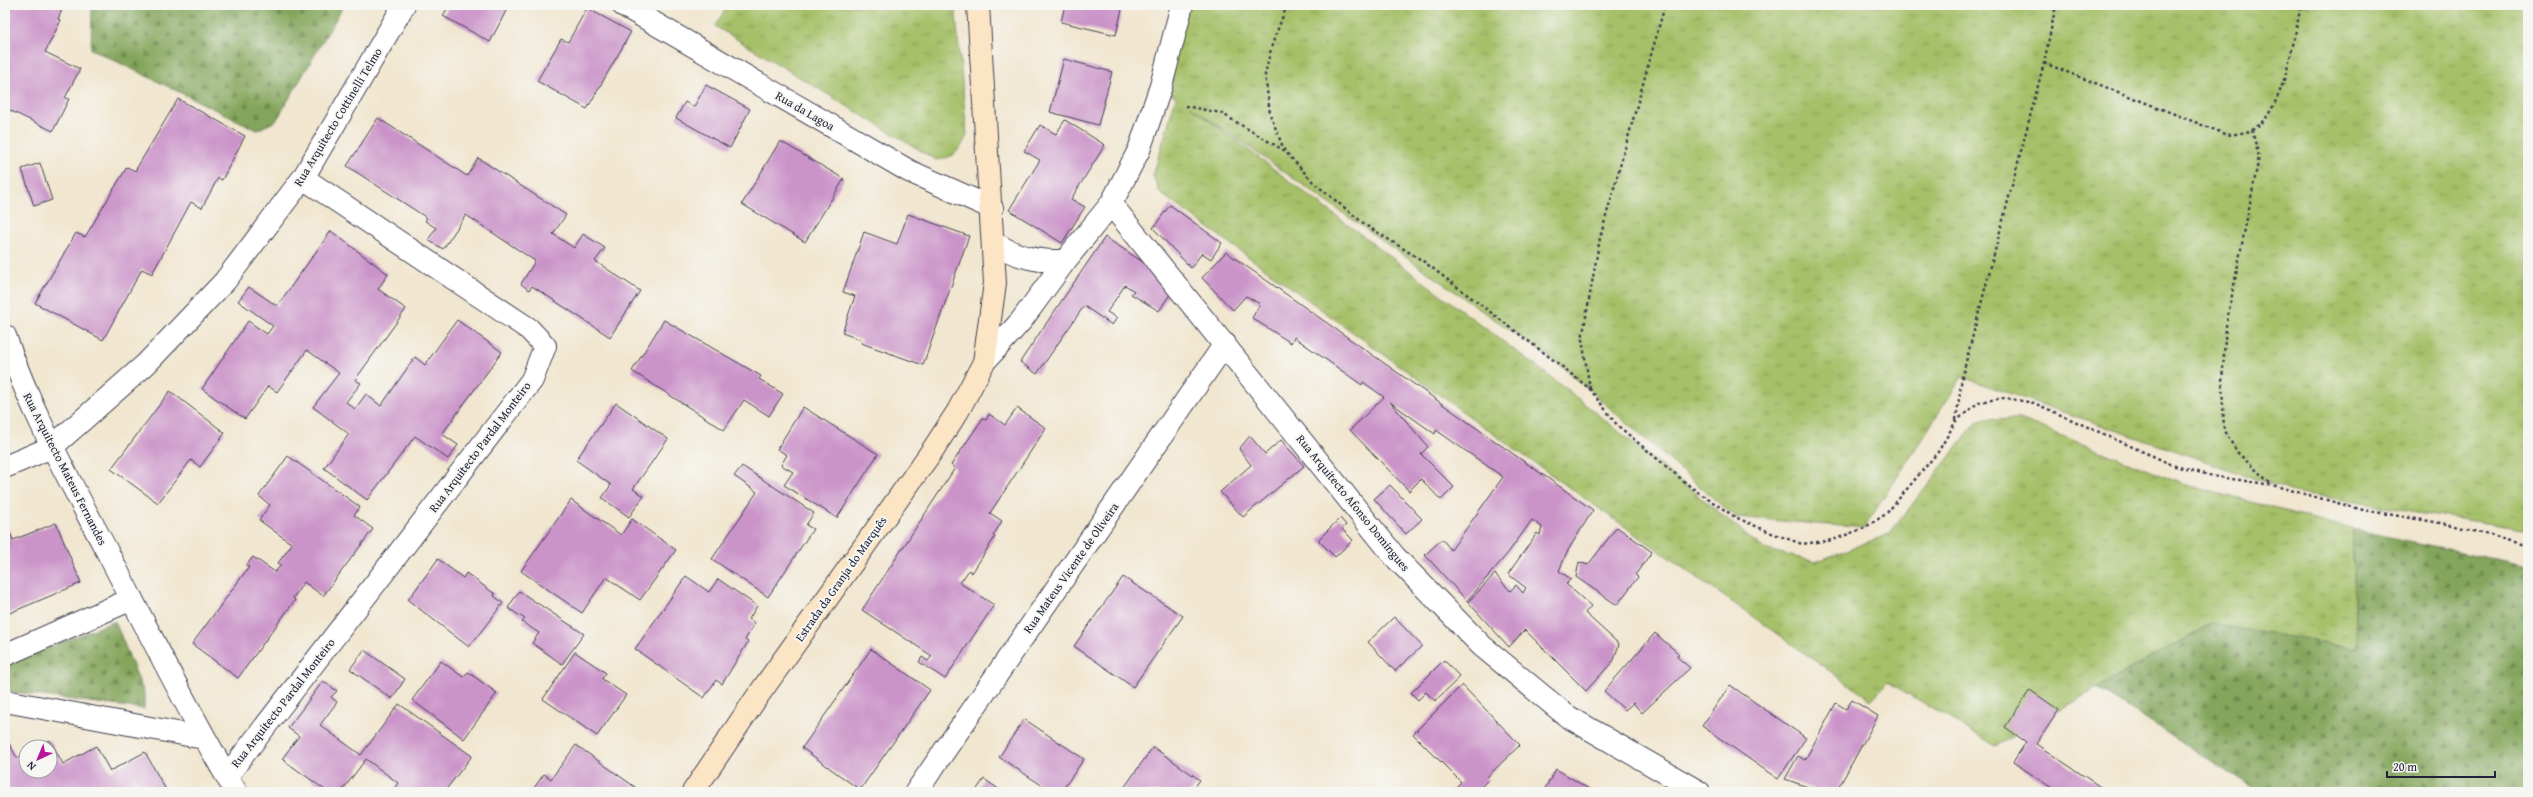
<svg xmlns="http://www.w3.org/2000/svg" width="2533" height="797" viewBox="0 0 2533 797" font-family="'Gentium Book Plus',serif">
	<defs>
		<pattern id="grass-tufts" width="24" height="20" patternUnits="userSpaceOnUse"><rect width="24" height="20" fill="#a5c067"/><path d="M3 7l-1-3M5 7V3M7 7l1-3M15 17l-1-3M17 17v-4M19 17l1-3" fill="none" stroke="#869c56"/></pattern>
		<pattern id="forest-firs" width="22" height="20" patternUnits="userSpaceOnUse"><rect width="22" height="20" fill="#84a65c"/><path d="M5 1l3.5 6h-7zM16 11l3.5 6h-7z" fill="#6c874d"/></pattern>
	</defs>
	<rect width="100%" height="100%" fill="#f6f6f2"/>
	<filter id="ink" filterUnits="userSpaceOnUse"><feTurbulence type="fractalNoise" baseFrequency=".025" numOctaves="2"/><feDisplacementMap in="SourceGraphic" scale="8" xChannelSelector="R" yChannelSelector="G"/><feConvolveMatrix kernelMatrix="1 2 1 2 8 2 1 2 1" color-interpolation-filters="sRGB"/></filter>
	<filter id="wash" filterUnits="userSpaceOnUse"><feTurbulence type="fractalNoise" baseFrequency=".012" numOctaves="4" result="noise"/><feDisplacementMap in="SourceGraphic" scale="16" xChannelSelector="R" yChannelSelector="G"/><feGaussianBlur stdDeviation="0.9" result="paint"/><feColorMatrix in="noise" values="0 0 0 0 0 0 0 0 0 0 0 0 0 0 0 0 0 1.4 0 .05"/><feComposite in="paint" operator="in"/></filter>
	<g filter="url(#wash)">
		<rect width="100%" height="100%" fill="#f1e6cf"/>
		<path fill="url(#grass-tufts)" stroke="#647151" d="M728,5H955L967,135C959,152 955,157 936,160L715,26Z
			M1181,5H2528V530L2294,492L1962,377L1864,528L1735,517L1560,365L1190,106L1565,388L1764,549L1815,562L1889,534L1978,420L2020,419L2183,484L2352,529L2357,648L2210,624L1996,746L1888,682L1871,700L1513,448L1160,193L1153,176L1176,97L1161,86Z"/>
		<path fill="url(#forest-firs)" stroke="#53644c" d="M92,5H344L276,121L257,130L91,49Z
			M2352,529L2528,566V792H2258L2097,688L2210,624L2357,648Z
			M115,621L144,693V709L5,691V665Z"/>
		<g id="blocks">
			<path fill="#cb94c9" d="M5,5H64L58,19L61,20L45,52L80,69L65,98L69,99L53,131L5,108V43L9,34L5,32Z
				M449,5H509L490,42L443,16Z
				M1065,5H1123L1116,35L1061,22Z
				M587,8L631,32L587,109L537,81L561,39L568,42Z
				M1064,59L1112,72L1098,125L1050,112Z
				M706,85L750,109L730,148L676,118L685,102L694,107Z
				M178,99L245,136L222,180L218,178L202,208L191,202L152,274L142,269L103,340L35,303L76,233L85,237L127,167L135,171Z
				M378,118L467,176L478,158L566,215L553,234L574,248L583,234L605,248L595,261L640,291L610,337L532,286L529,290L521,284L535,261L466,215L443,249L428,240L436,228L425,221L427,218L347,166Z
				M1065,120L1105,145L1071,199L1085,207L1062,243L1009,210L1040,160L1024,151L1040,125L1056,134Z
				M780,141L844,179L805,242L742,204Z
				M40,163L52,200L34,206L22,169Z
				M1170,205L1222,243L1211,259L1202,253L1191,268L1153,228Z
				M908,214L969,236L923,365L861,343L862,340L842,333L855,296L843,292L864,232L897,244Z
				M331,231L388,274L378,289L406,309L355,380L361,383L346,402L355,409L366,394L381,406L415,357L425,365L457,320L502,352L442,434L458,445L448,459L415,436L367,500L324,468L349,434L313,407L339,373L307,350L277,392L268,386L245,419L202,389L248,321L267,334L273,326L238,301L249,287L277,306Z
				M1105,237L1149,266L1172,291L1159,311L1131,294L1134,291L1125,285L1107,312L1117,318L1112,325L1084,306L1037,374L1020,362Z
				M1226,252L1593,510L1567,552L1559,571L1571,579L1566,584L1591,606L1585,613L1619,644L1614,660L1586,691L1525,630L1509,647L1468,602L1495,574L1510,591L1516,585L1523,593L1526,588L1508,574L1537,533L1540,535L1542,527L1532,520L1508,553L1467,601L1425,555L1442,539L1451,550L1503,477L1436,430L1435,434L1390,402L1428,447L1421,454L1454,487L1441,500L1421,479L1409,491L1350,430L1384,397L1363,382L1362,385L1294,337L1291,343L1252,318L1260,304L1246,296L1233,310L1202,278Z
				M664,320L761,376L759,379L783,394L769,416L744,400L724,430L632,371Z
				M170,391L225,433L200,467L191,460L158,503L111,469Z
				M616,403L668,439L633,489L644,496L629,517L602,498L611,485L576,460Z
				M803,407L878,454L837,518L784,485L793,472L781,465L787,455L777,449Z
				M1017,408L1046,428L990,513L1002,521L993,536L995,537L972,573L969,570L960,583L994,605L945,679L919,662L922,657L928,661L932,656L862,610L955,468L951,465L983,418L986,420L989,414L1005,425Z
				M1250,436L1265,454L1281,440L1304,466L1243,517L1220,492L1251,465L1239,449Z
				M288,456L360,507L354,515L373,529L323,596L304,582L293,598L295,600L238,678L192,644L249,567L246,566L253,557L275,572L281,565L278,563L292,544L259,520L270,505L259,496Z
				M742,466L814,513L806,525L813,529L768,597L712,559L757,492L734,476Z
				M1390,485L1422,519L1406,534L1374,499Z
				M571,500L621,535L632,519L676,550L640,600L606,577L582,613L521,571Z
				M1340,518L1346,525L1342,529L1353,540L1335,557L1318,540Z
				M56,523L81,583L5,615V527L7,526L13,540Z
				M1617,527L1652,552L1635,575L1638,577L1617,605L1576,577L1579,562L1588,565Z
				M438,559L463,578L466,573L495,594L494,596L503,603L469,647L408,600Z
				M686,576L709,592L718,579L757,606L749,619L755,623L745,640L748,642L722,684L716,680L704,698L635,649Z
				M1123,577L1183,616L1133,687L1074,646Z
				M519,591L584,634L562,664L532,643L539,633L522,622L525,619L508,608Z
				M1394,617L1422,646L1395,671L1368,642Z
				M1655,633L1679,654L1676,656L1690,668L1642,713L1633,703L1625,710L1604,691Z
				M871,649L930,690L860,790L802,748Z
				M364,650L405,679L392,699L350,669Z
				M575,652L606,673L602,679L626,695L597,736L543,699Z
				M1444,660L1460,677L1435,701L1426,692L1418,700L1411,693Z
				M441,661L463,677L468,672L497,693L464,739L412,700Z
				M323,681L337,691L331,697L337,702L320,725L361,755L399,704L472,756L444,792H392L398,783L366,759L341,792H328L282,759L299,736L288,728Z
				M1462,685L1520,745L1486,778L1488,780L1476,792H1455L1453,790L1461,782L1413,734Z
				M1730,685L1806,738L1778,779L1702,726Z
				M2030,690L2059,710L2036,744L2105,790L2104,792H2058L2013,762L2026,742L2005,727Z
				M1852,700L1878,716L1836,792H1822L1785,779L1798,756L1805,760L1836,703L1846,709Z
				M1024,719L1084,759L1061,792H1052L999,757Z
				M5,736L17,758L26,753V771H50V747H36L50,740L63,764L96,746L110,771L145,752L167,792H5Z
				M576,745L635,787L631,792H531L544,774L551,779Z
				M1153,747L1200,780L1191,792H1121Z
				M1556,769L1594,792H1543Z
				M984,779L1003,792H975Z"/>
		</g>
	</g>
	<g filter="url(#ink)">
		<use href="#blocks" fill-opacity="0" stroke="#413f51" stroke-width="1"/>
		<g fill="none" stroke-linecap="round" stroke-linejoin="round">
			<g stroke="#413f51" stroke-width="24">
				<path id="minor" d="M623,5L909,171L992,208
					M1111,204L1395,557L1482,646L1567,716L1699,792
					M5,336C31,412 71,483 109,555C150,634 190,715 236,792
					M5,467L52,447L146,364L225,281L303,178L404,5
					M5,655L132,599
					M5,701L204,738
					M227,776L532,380L545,346L529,329L303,178
					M916,792L1225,344"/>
			</g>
			<g stroke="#413f51" stroke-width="24">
				<path id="tertiary" d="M994,243C1017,257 1038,262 1065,261
					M984,362L1021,321L1065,261L1111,204L1139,150L1161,86L1182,5"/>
			</g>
			<g stroke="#413f51" stroke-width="24">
				<path id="secondary" d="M693,792L757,697L932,451L958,411L984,362L995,283L978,5"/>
			</g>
			<path stroke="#413f51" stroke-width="2.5" stroke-dasharray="3 3" stroke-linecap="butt" d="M1287,5L1272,45L1265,74L1270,114L1284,150L1314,183L1367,226L1423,261L1560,365L1590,389L1617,425L1692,488L1735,517L1774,534L1802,544L1833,540L1864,528L1886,514L1938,452L1956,421L1979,402L2004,398L2034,403L2175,466L2213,476L2272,485L2363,510L2452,525L2528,546
				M2044,63L2228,135C2235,134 2245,133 2252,130C2284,113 2294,38 2301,5
				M1185,106L1221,113L1283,150
				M2252,130L2259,157L2226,326L2222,381L2224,431L2238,453L2271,484
				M1590,389L1582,339L1600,238L1665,5
				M1956,420L1962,377L2044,63L2056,5"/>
			<use href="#minor" stroke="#fff" stroke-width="22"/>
			<use href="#tertiary" stroke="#fff" stroke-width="22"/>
			<use href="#secondary" stroke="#fce5c4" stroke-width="22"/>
		</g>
	</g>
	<g text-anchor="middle" stroke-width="4" stroke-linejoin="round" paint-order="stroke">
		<g font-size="12" fill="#22223b" stroke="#f6f6f2">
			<text transform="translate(805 111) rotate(30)" y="4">Rua da Lagoa</text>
			<text transform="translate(338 117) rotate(-59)" y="4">Rua Arquitecto Cottinelli Telmo</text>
			<text transform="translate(480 447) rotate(-53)" y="4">Rua Arquitecto Pardal Monteiro</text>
			<text transform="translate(65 469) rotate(63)" y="4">Rua Arquitecto Mateus Fernandes</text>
			<text transform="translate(1353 503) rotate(51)" y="4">Rua Arquitecto Afonso Domingues</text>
			<text transform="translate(1071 568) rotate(-55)" y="4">Rua Mateus Vicente de Oliveira</text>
			<text transform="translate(841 579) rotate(-55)" y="4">Estrada da Granja do Marquês</text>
			<text transform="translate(283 703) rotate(-52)" y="4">Rua Arquitecto Pardal Monteiro</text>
		</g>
	</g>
	<rect width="2533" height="797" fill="none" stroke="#f6f6f2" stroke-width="20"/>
	<g transform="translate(38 759) rotate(224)"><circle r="19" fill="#f6f6f2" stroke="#a1a1a9"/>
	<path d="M0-3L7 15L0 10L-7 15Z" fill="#b5179e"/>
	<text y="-6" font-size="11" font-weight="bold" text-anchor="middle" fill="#22223b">N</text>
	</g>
	<path d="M2387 771v6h108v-6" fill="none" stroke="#22223b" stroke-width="2"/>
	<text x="2393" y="771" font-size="12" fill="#22223b" stroke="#f6f6f2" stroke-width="3" paint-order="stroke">20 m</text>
</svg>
